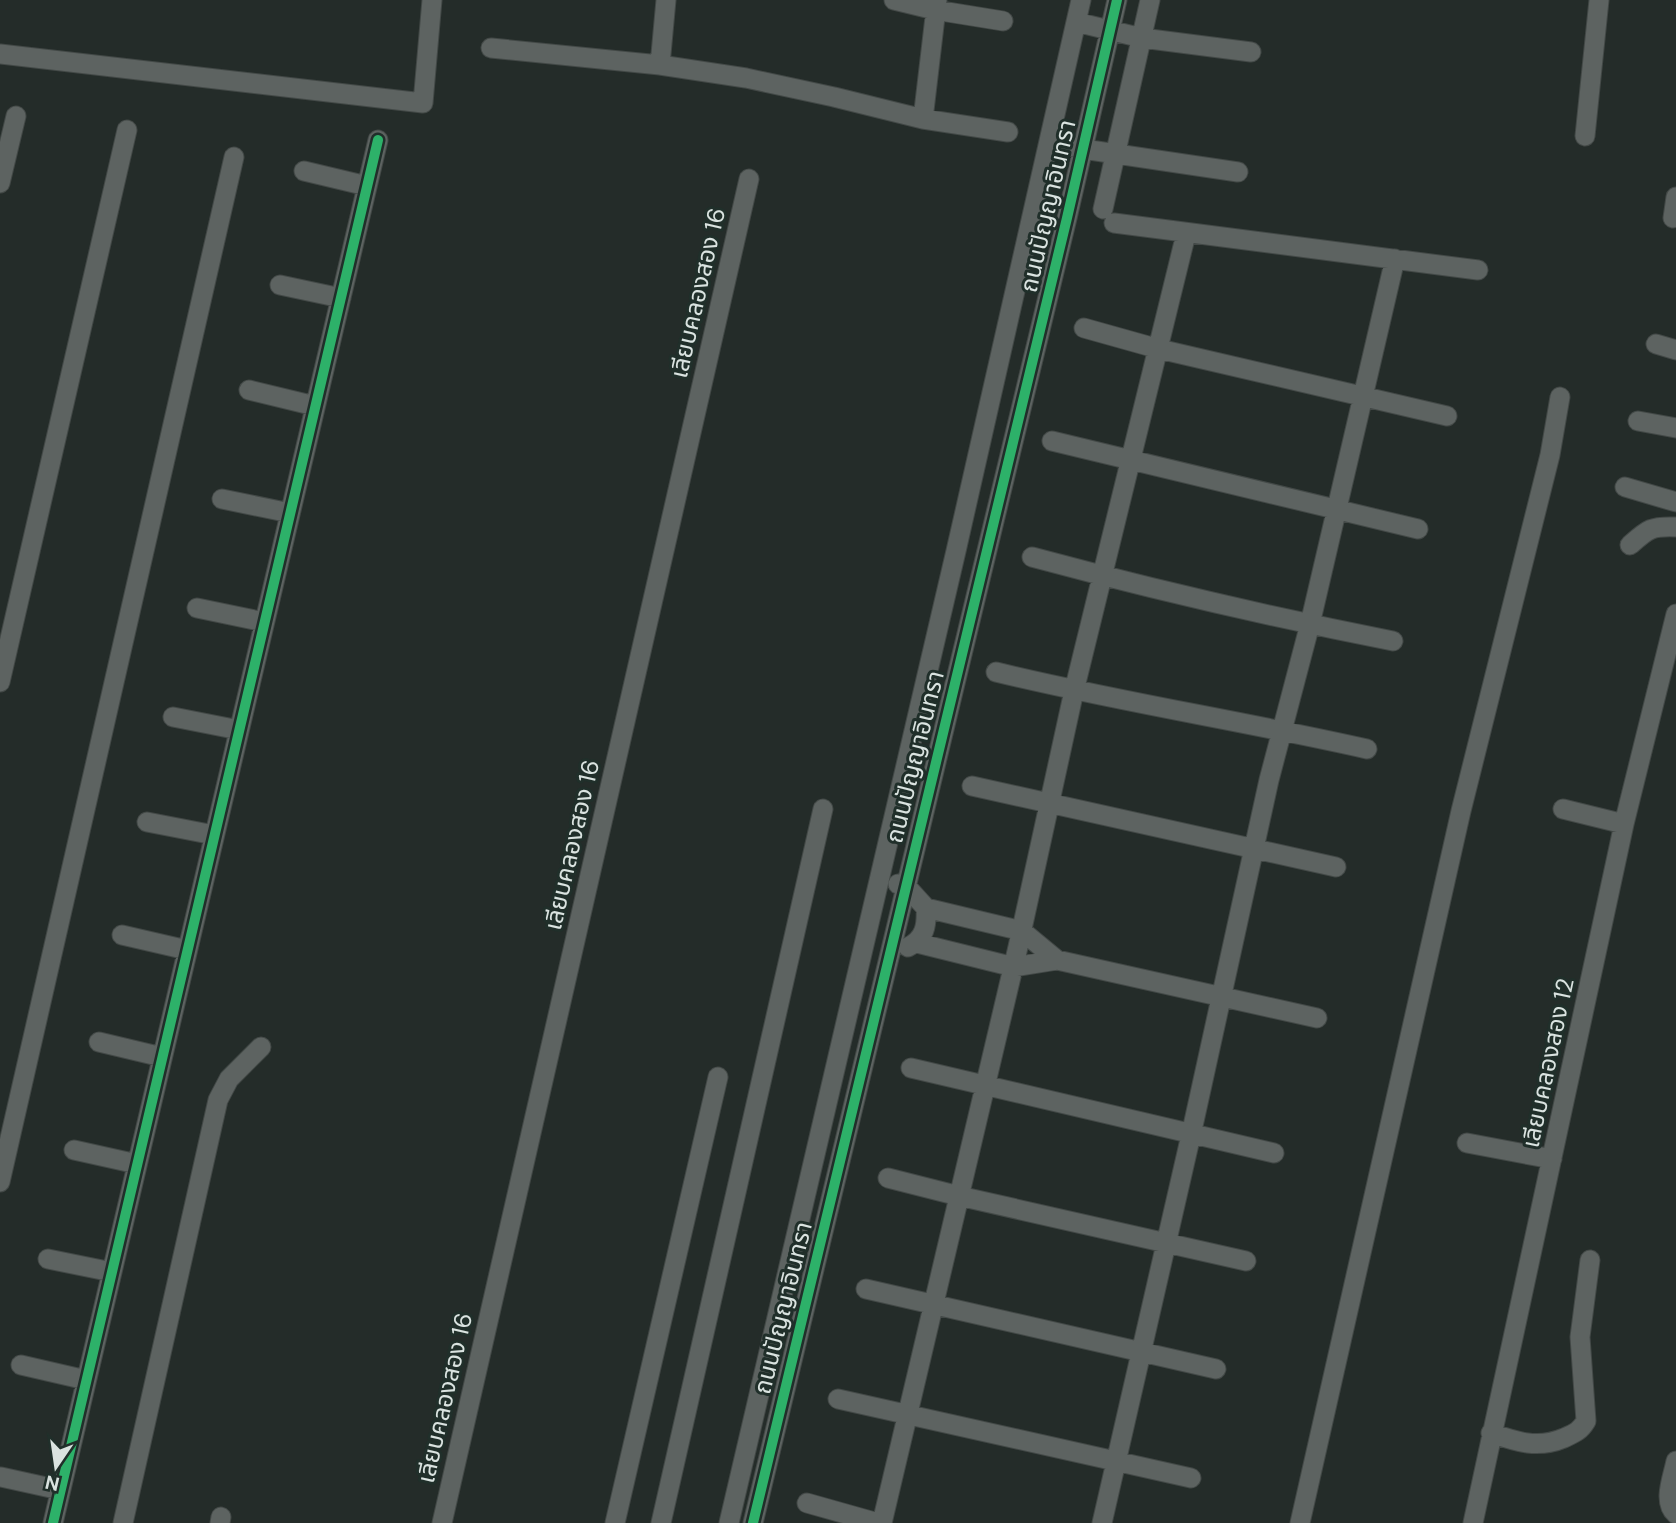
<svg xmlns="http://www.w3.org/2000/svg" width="1676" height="1523" viewBox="0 0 1676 1523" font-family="'DM Sans','Noto Sans Thai',sans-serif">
	<rect width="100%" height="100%" fill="#242c29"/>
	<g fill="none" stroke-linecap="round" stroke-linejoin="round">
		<g stroke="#434947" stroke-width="21">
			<path id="minor" d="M894,0L935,10L1003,21
				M1076,22L1142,38L1251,52
				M491,48L660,65L746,78L834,97L923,119L1008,132
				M0,54L423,103L432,0
				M660,65L666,0
				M923,119L937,0
				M1585,136L1599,0
				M1049,142L1083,149L1238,172
				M304,171L367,186
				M0,183L16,116
				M1103,209L1150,0
				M1673,218L1676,197
				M1114,223L1478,270
				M280,285L341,298
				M1084,328L1159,349L1447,416
				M1656,344L1676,350
				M249,390L315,406
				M1638,421L1676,428
				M1052,441L1418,529
				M1625,487L1676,502
				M222,499L290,513
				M1630,545C1648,529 1651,526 1676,527
				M1032,557C1151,589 1272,617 1393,641
				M197,608L264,622
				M996,672C1119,702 1243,721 1367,749
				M0,682L127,130
				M173,717L239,730
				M972,786L1336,867
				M1563,809L1624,824
				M147,822L214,835
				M898,884L906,886L926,908C927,925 925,939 908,947
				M926,908L1022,931L1057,960
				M122,935L187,950
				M917,943L1014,967L1057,960L1317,1018
				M99,1042L162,1057
				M911,1068L1274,1153
				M1467,1143L1552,1159
				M74,1150L137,1164
				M888,1178L959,1196L1246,1261
				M0,1182L234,157
				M48,1259L112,1272
				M866,1289L1216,1369
				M21,1365L86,1380
				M838,1399L1191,1478
				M1491,1433C1517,1442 1538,1449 1564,1438C1575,1433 1580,1431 1586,1421L1580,1337L1590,1260
				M1676,1461C1673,1477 1662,1502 1676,1514
				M1,1477L60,1490
				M807,1503L878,1523
				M53,1523L378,140
				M123,1523L218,1100L229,1079L261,1047
				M220,1523L221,1517
				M442,1523L749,179
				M615,1523L718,1077
				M661,1523L823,809
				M729,1523L956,551L1081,0
				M753,1523L1067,218L1117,0
				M882,1523L1018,947L1074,691L1186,234
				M1102,1523L1191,1135L1269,780L1310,624L1395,259
				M1300,1523L1461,811L1550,455L1560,397
				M1473,1523L1624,824L1676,614"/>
		</g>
		<use href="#minor" stroke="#5d6361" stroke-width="19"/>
		<g stroke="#202f2a" stroke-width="15">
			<path id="cycleway" d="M53,1523L378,140
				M753,1523L1067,218L1117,0"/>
		</g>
		<use href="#cycleway" stroke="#2db169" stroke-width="10"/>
	</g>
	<g text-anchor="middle" stroke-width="6" stroke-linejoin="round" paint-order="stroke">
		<g font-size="24" fill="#dae3e0" stroke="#202f2a">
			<text transform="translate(1048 206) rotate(-77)" y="8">ถนนปัญญาอินทรา</text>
			<text transform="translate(698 293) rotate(-77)" y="8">เลียบคลองสอง 16</text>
			<text transform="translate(915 757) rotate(-76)" y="8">ถนนปัญญาอินทรา</text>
			<text transform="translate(572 845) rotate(-77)" y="8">เลียบคลองสอง 16</text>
			<text transform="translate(1548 1063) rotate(-78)" y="8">เลียบคลองสอง 12</text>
			<text transform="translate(783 1308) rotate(-76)" y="8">ถนนปัญญาอินทรา</text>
			<text transform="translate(445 1398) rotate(-77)" y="8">เลียบคลองสอง 16</text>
		</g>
	</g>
	<g transform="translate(56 1467) rotate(193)" stroke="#202f2a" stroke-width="5" paint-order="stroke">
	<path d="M0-5L12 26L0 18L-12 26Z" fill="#dae3e0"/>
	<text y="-10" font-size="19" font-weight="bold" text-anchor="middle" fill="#dae3e0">N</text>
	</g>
</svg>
